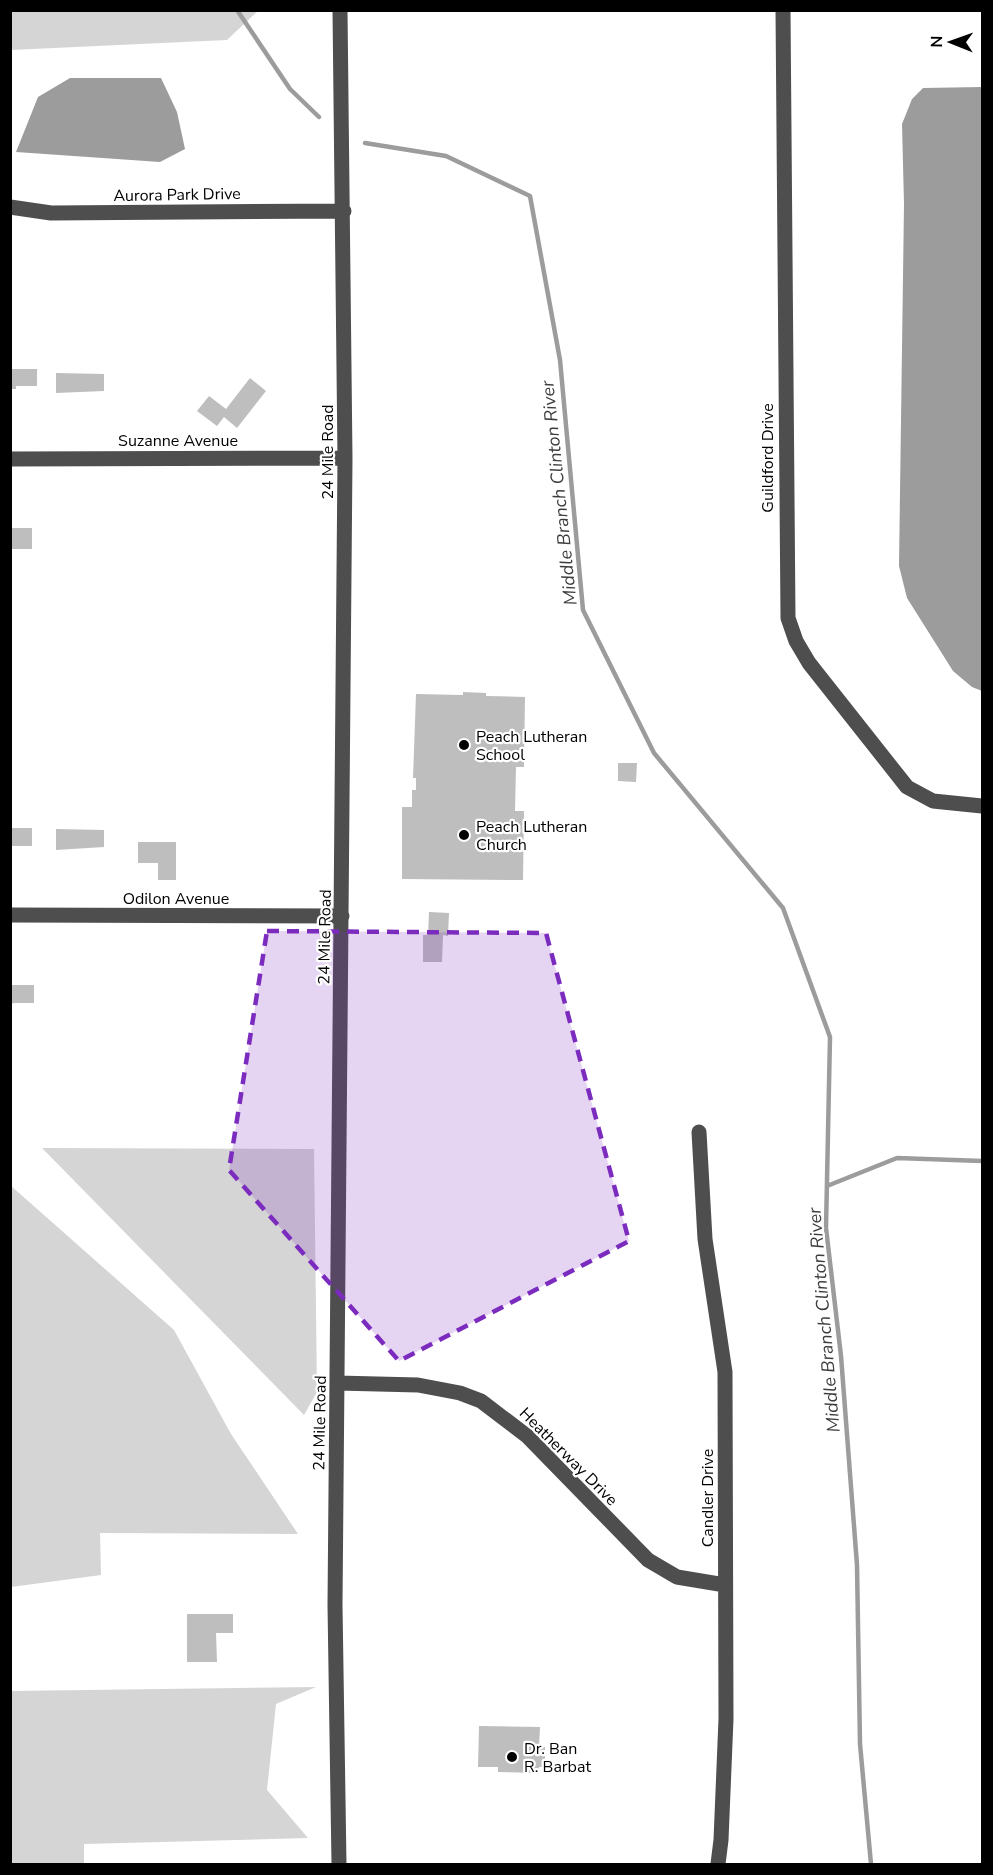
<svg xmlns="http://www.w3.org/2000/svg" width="993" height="1875" viewBox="0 0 993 1875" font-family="'Nunito Sans',sans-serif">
	<rect width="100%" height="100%" fill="#fff"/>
	<path fill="#d5d5d5" d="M10,11L11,10L258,11L227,40L11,50Z
		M42,1148L314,1149L317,1392L304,1415Z
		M10,1185L174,1330L231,1434L298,1534L100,1533L101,1575L11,1587Z
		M316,1687L276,1704L267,1790L308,1838L84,1844V1864H11V1691Z"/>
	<path fill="#9c9c9c" d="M70,78H161L177,112L185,149L160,162L16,152L38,97Z
		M982,87V691L972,687L953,671L907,598L899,566L904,204L902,124L912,99L923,88Z"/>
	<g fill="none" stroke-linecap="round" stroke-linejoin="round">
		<path stroke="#9c9c9c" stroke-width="4.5" d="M237,10L290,89L319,117
			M365,143L446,156L530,196L560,360L583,610L654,753L783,908L830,1037L826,1228L841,1356L857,1565L860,1744L871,1864
			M827,1186L897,1158L982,1161"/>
	</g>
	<path fill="#bebebe" d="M10,369H37V386H16V389H10Z
		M56,373L104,374V391L56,393Z
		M250,378L266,391L237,428L224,417L217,426L197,411L209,396L226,409Z
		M10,528H32V549H10Z
		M463,692L486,693V696L525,697L524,767H516L515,811H524L523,880L402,879V807H412V790H416V778H413L416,694L463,695Z
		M618,763H637L636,782L618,781Z
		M10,828H32V846H10Z
		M56,829L104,830V847L56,850Z
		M138,842H176V880H158V863H138Z
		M429,912L449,913L448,936L443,935L442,962H423V935H428Z
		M10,985H34V1003H13L10,1006Z
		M187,1614H233V1633H216L217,1662H187Z
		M479,1726L540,1727L539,1747H545V1767H539V1773L498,1772V1767H478Z"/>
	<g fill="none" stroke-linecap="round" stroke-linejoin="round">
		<path stroke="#4e4e4e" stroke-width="15" d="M783,10L788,618L796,641L809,663L907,787L933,801L982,806
			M10,207L51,213L344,211
			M10,459L345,458
			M10,915L342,916
			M699,1132L705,1239L725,1372L726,1719L721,1840L718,1864
			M337,1383L418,1385L460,1393L481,1401L527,1436L648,1560L677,1577L725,1585
			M339,1864L335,1605L345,458L340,10"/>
	</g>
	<path fill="#7b2cbf" fill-opacity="0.2" stroke="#7b2cbf" stroke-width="4.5" stroke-dasharray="12 8" stroke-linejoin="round" d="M267,931L546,933L629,1241L399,1361L229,1170Z"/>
	<g fill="#000" stroke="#fff" stroke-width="2">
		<circle cx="464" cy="745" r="6"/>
		<circle cx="464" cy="835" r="6"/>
		<circle cx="512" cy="1757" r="6"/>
	</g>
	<g text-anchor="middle" stroke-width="4.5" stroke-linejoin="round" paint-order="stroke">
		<g font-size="16" fill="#000" stroke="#fff">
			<text transform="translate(177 194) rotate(-1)" y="6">Aurora Park Drive</text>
			<text x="178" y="446">Suzanne Avenue</text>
			<text transform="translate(327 452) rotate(-90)" y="6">24 Mile Road</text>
			<text transform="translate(767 458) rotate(-90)" y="6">Guildford Drive</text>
			<text x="176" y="904">Odilon Avenue</text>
			<text transform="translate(324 937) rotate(-89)" y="6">24 Mile Road</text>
			<text transform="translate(319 1423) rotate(-89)" y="6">24 Mile Road</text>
			<text transform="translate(569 1456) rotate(45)" y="6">Heatherway Drive</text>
			<text transform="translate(707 1498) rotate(-90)" y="6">Candler Drive</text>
		</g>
		<g font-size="16" fill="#000" stroke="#fff" text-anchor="start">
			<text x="476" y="742">Peach Lutheran<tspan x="476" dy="18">School</tspan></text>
			<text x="476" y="832">Peach Lutheran<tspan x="476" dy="18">Church</tspan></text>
			<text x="524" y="1754">Dr. Ban<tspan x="524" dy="18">R. Barbat</tspan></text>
		</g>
		<g font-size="18" font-style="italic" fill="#3d3d3d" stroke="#fff">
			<text transform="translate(559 493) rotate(-96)" y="6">Middle Branch Clinton River</text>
			<text transform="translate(824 1320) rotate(-95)" y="6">Middle Branch Clinton River</text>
		</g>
	</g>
	<rect width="993" height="1875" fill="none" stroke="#000000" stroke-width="24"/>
	<g transform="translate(951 42) rotate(271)" stroke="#ffffff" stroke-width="4.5" paint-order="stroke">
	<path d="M0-4.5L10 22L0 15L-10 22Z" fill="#000000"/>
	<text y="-9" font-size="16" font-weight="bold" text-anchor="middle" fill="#000000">N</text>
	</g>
</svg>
